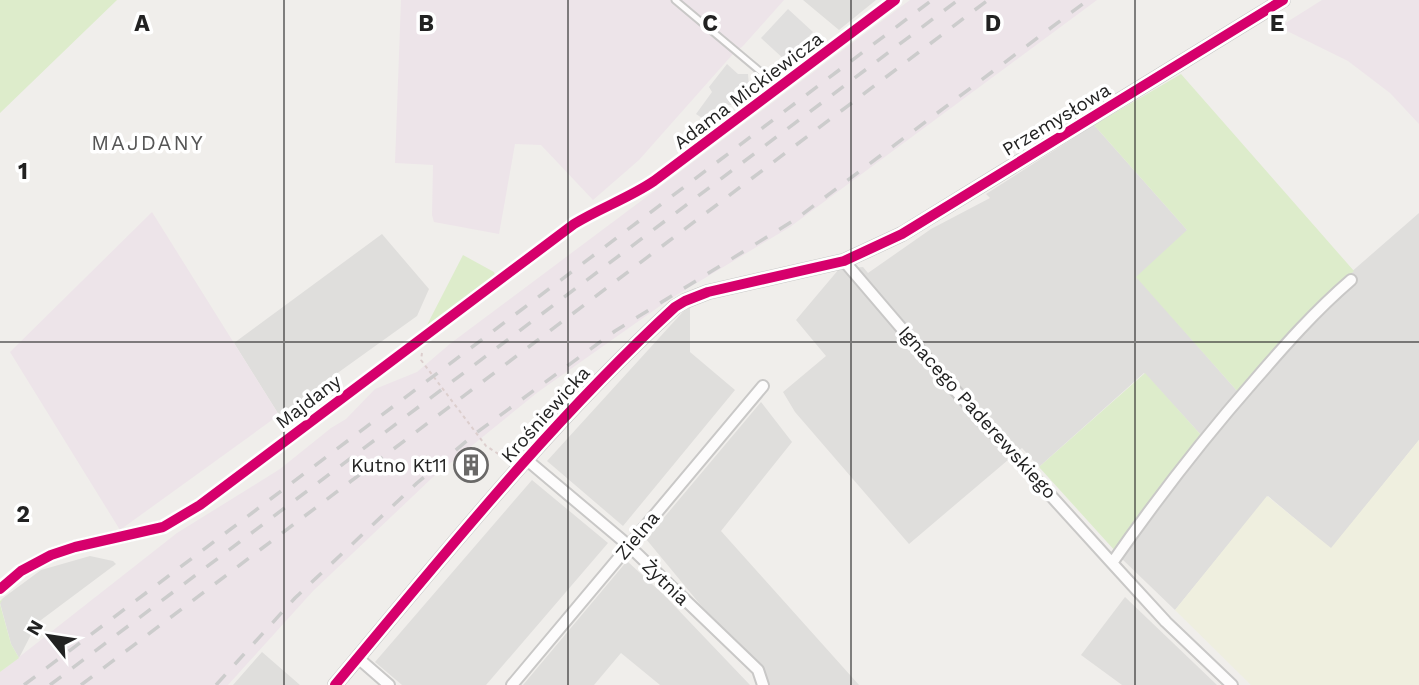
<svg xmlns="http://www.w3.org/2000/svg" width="1419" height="685" viewBox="0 0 1419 685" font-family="'Work Sans',sans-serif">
	<rect width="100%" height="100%" fill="#f0eeeb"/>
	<path fill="#dfdedc" d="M803,0H876L839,30Z
		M1094,125L1188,231L1137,277L1238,392L1201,435L1144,373L1039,467L1022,448L909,544L795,412L783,392L826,356L796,320L839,269L863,267L868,273L931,229L990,198L986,194Z
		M1419,213V440L1331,549L1268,496L1175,610L1122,559L1206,446L1318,315L1357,282L1349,274Z
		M382,234L429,289L417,316L279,415L234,343Z
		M690,304V352L735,390L623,526L547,461Z
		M761,402L792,442L721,531L859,685H767L646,539Z
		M532,480L608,543L486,685H402L375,662Z
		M90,556L113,561L116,564L37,623L19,658L11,644L0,603L3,598L41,570Z
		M627,561L665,596L750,685H660L621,653L594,685H523Z
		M1125,597L1217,685H1122L1081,655Z
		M262,652L300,685H233Z"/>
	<path fill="#ede4e9" d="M401,0H784L743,46L733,54L639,160L593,200L541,145L515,144L499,234L434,222L432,215L433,165L395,163Z
		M910,0H1097L790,227L670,299L538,392L432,478L313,591L228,685H0V672L177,533L280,469L331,428L346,419L375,389L417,372L451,343Z
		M1322,0H1419V124L1390,93L1348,61L1279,27Z
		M152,212L279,415L120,530L10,352Z"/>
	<path fill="#efefdf" d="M1419,440V685H1251L1175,610L1267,496L1331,548Z"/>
	<path fill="#ddeccb" d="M0,0H117L0,113Z
		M1181,74L1354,271L1310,311L1238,392L1136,277L1187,230L1094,125Z
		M463,255L494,272L495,275L426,327Z
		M1145,373L1201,435L1116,552L1039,467Z
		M3,598L0,604L11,644L19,658L0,672V601Z"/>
	<path fill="#e0dfde" d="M788,9L813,32L786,61L761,38Z
		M727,64L738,74H748L749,86L732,105H718L705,120L696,114L712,92L709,87Z"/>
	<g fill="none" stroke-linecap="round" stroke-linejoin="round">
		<g stroke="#c9c8c7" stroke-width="9">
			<path id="service" d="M675,0L780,88"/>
		</g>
		<g stroke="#c9c8c7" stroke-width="14">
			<path id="minor" d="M844,261L944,378L1112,563L1166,622L1232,685
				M527,460L628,545L758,670L763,685
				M1112,563C1156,500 1203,439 1254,381C1285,345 1315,311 1351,280
				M0,589L21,571L51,555L75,547L163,527L200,505L574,224C600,208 629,198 654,181L895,0
				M358,658L389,685
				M512,685L763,386"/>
		</g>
		<g stroke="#c9c8c7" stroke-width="16">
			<path id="tertiary" d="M335,685C443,556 550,422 675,307L685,301L708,292L844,261L902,234L1283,0"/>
		</g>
		<path stroke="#dccecd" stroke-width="2" stroke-dasharray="3.5 3.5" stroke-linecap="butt" d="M772,70L792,62L818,43
			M750,95L758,82
			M422,353L421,360L486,446L508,460"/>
		<use href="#service" stroke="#fdfcfc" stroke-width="5"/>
		<use href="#minor" stroke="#fdfcfc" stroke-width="10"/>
		<use href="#tertiary" stroke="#fdfcfc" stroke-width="12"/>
		<path stroke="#ccc" stroke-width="3.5" stroke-dasharray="14 14" stroke-linecap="butt" d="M24,685L932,0
			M50,685L958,0
			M81,685L988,0
			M216,685L295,598L417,483L476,433L615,331L796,219L1088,0"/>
		<g stroke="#fff" stroke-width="15">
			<path id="cycleway" d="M0,589L21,571L51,555L75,547L163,527L200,505L574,224C600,208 629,198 654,181L895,0
				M335,685C443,556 550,422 675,307L685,301L708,292L844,261L902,234L1283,0"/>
		</g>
		<use href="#cycleway" stroke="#d6006c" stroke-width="10"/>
	</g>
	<path fill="none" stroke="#222" stroke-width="2" stroke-opacity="0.55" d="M284,0V685M568,0V685M851,0V685M1135,0V685M0,342H1419"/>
	<defs>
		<g id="building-ring" transform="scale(1.75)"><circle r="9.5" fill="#fff" stroke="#6a6968" stroke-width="1.5"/><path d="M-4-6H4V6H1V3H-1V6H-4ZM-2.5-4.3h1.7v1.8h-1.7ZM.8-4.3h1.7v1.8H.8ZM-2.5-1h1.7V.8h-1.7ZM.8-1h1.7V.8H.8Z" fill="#6a6968"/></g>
	</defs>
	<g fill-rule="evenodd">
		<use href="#building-ring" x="471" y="465"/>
	</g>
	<g text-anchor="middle" stroke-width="7" stroke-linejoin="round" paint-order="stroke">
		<g font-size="19" fill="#222" stroke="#fff">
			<text transform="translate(748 90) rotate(-37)" y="7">Adama Mickiewicza</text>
			<text transform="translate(1056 119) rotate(-31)" y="7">Przemysłowa</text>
			<text transform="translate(308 401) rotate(-37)" y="7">Majdany</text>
			<text transform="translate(978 412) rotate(48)" y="7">Ignacego Paderewskiego</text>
			<text transform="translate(545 414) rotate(-48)" y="7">Krośniewicka</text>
			<text transform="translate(637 535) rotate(-50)" y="7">Zielna</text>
			<text transform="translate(666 582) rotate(44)" y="7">Żytnia</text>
		</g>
		<g font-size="19" fill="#222" stroke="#fff" text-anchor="end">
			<text x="447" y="472">Kutno Kt11</text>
		</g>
		<g font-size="21" letter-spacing="2" fill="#555" stroke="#fff">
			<text x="148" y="150">MAJDANY</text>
		</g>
	</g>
	<g font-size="23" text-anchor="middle" font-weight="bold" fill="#222" stroke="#fff" stroke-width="7" stroke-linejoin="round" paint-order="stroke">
		<text x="142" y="31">A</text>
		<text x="426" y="31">B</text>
		<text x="710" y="31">C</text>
		<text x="993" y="31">D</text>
		<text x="1277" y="31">E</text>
		<text x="23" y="179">1</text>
		<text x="23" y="522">2</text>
	</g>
	<g transform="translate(49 636) rotate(300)" stroke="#ffffff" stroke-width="5" paint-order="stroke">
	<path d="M0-5L12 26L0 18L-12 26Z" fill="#222222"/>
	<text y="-10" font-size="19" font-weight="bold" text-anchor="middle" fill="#222222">N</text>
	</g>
</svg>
